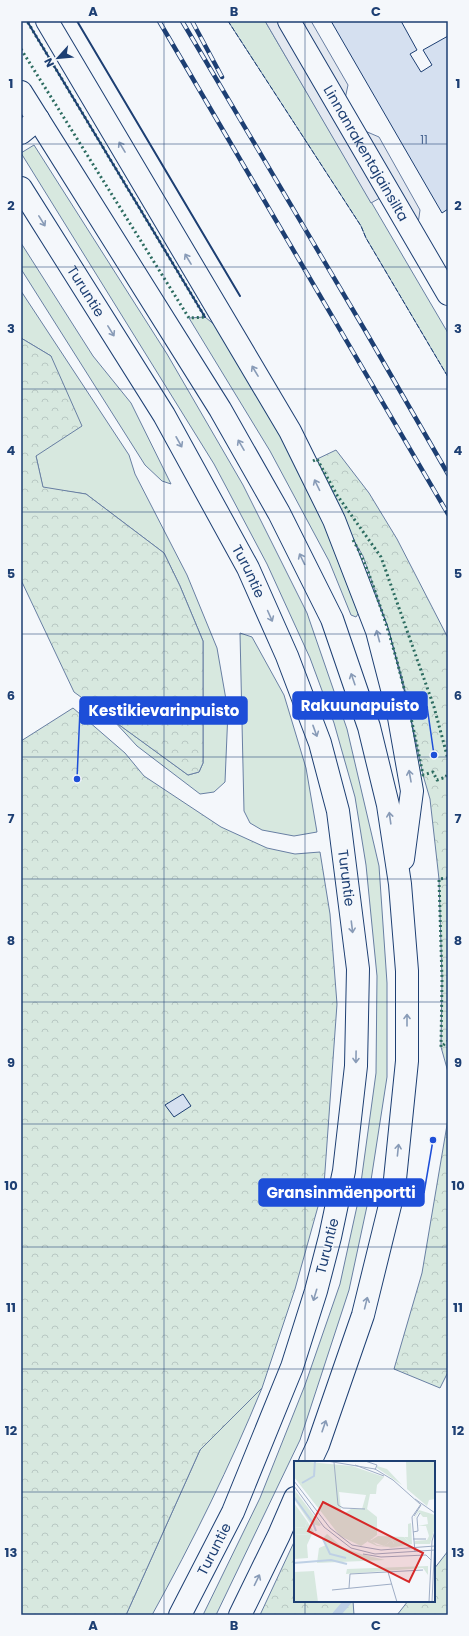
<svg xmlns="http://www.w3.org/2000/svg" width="469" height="1636" viewBox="0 0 469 1636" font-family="Poppins,sans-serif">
	<defs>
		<pattern id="forest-crowns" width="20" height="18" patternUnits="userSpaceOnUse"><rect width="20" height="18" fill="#d7e8df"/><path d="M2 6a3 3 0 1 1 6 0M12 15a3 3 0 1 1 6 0" fill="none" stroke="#b8c8c3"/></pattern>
	</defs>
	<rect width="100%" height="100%" fill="#f4f7fb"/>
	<path fill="#d7e8df" stroke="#687fa3" d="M228,21H265L448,333V377L366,238L361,226Z
		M34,145L167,354L243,485L307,613L347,729L379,866L387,983V1077L367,1206L349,1290L300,1440L216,1615H203L260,1498L305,1385L340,1284L359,1197L376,1073L377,976L366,865L355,797L334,723L310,658L267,564L214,464L21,153Z
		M21,243L93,356L131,403L171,484L162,481L145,465L21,269Z
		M21,291L129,455L135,474L187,575L217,648L228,711L225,782L214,792L200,794L137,746L114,721L188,775L199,772L203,763V641L180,586L164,553L86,494L43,488L36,456L51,356L21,338Z
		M205,317L221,330L256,387L337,548L360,611L356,617L351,615L329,561L270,451L189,318Z
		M240,633L252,637L284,695L306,768L317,832L294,836L262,830L250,823L244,811Z
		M262,1388C230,1466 193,1541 152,1615H126L200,1450Z"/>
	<path fill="url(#forest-crowns)" stroke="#687fa3" d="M21,338L51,356L82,426L36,456L43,487L86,494L164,553L180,586L203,641V763L199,772L188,775L74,692L21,580Z
		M336,450L369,493L397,539L448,638V1072L441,1047L442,979L439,879L430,799L423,775L403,681L387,625L363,556L347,529L313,461Z
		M73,708L125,753L144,776L221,827L267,848L295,854L320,852L330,914L337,1004L324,1185L295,1289L262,1388L200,1450L126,1615H21V741Z
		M448,1119V1372L440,1388L394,1369L422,1273Z
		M295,1540V1601H353L354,1615H260Z
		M448,1551V1615H397L408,1601H434V1569Z"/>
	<path fill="#e3e8f0" stroke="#687fa3" d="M265,21H277L380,198L371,203Z
		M300,21H311L348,85L345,99Z
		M365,131L379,137L420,210L418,224Z"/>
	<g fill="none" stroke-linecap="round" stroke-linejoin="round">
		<path stroke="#bed0e5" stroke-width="8" d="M336,1615L348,1601"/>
	</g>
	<path fill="#d5e0f0" stroke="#1d3f73" d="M331,21H401L417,50L410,54L421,72L432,65L423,50L448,36V209L442,213Z
		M183,1094L191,1106L174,1117L165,1105Z"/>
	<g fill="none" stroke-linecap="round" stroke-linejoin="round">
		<g stroke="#1d3f73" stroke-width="24">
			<g id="minor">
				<path id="s1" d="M289,21L448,294"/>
				<path d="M21,133L38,119"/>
			</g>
		</g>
		<g stroke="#1d3f73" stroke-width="24">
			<g id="major">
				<path d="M47,21L290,431L334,520L377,631L398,712L412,791L403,859"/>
				<path d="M21,92L220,409L279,513L332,619L369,727L388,805L400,884L407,971V1061L394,1189L363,1315L318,1445L310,1462"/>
				<path id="s2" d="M21,188L164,415L248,568L287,656L320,743L338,811L358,969L356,1066L344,1171L330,1237L316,1291L292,1367L233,1512L180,1615"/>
				<path d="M240,1615L279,1535L295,1498"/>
			</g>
		</g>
		<use href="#minor" stroke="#f4f7fb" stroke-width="22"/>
		<use href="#major" stroke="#f4f7fb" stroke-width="22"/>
		<g stroke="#1d3f73" stroke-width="4.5">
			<path id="rail" d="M159,21L448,514
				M182,21L366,332L448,474
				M192,21L222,77"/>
		</g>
		<use href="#rail" stroke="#f4f7fb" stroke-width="3" stroke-dasharray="9" stroke-linecap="butt"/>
		<path stroke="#2c6c60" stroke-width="3" stroke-dasharray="2 3" stroke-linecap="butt" d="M21,49L189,318L205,317L27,21
			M313,461L317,459L337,495L381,557L434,707L448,759
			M353,540C364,559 371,579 378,600C398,657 411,715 423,775L433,772L437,780L446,777L448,772
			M448,878L439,879L442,979L441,1047L448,1041"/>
		<path stroke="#1d3f73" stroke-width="1" stroke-dasharray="5 2" stroke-linecap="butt" d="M228,21L361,226L366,238L448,377"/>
		<path stroke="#1d3f73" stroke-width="2" d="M27,21L205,317
			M77,21L240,296"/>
	</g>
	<defs><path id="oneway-shaft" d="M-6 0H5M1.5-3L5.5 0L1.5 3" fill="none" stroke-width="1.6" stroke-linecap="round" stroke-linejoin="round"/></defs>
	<g stroke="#889bb7">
		<use href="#oneway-shaft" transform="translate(122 147) rotate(-121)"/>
		<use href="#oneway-shaft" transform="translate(42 221) rotate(58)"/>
		<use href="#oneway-shaft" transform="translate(188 259) rotate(-121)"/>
		<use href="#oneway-shaft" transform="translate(111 331) rotate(58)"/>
		<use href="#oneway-shaft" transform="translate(255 371) rotate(-121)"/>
		<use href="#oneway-shaft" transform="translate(179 442) rotate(61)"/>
		<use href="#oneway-shaft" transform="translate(241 445) rotate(-120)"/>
		<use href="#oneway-shaft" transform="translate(317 485) rotate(-116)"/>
		<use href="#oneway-shaft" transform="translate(302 559) rotate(-116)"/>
		<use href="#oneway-shaft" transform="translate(270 616) rotate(66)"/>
		<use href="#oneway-shaft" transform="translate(378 636) rotate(-105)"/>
		<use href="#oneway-shaft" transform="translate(353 679) rotate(-109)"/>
		<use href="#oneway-shaft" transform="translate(315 731) rotate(70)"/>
		<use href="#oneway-shaft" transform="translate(410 776) rotate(-100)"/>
		<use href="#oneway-shaft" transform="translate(390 818) rotate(-98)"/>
		<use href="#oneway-shaft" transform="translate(352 927) rotate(83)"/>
		<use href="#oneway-shaft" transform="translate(407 1020) rotate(-90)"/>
		<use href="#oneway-shaft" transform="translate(356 1057) rotate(91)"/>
		<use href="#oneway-shaft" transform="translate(398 1150) rotate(-84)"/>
		<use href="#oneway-shaft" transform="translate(315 1295) rotate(107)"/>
		<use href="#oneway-shaft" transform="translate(366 1303) rotate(-76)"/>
		<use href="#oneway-shaft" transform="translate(324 1426) rotate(-71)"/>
		<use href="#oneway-shaft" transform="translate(257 1580) rotate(-64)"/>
	</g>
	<path fill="none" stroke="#1d3f73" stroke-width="1" stroke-opacity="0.55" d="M164,21V1615M305,21V1462M21,144H448M21,267H448M21,389H448M21,512H448M21,634H448M21,757H448M21,879H448M21,1002H448M21,1124H448M21,1247H448M21,1369H448M21,1492H295M434,1492H448M305,1601V1615"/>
	<g text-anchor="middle" stroke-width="3" stroke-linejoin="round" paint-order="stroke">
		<g font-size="12" fill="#4b6792">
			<text x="424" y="144">11</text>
		</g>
		<g font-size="14" fill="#1d3f73" stroke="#f4f7fb">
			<text dy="5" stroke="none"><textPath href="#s1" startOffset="153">Linnanrakentajainsilta</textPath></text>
			<text dy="5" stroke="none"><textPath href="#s2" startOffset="122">Turuntie</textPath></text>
			<text dy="5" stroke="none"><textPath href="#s2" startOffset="446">Turuntie</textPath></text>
			<text dy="5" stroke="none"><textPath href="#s2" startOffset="770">Turuntie</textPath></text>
			<text transform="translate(327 1246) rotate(-76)" y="5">Turuntie</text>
			<text transform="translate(214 1549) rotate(-63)" y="5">Turuntie</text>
		</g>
	</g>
	<g transform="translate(294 1461)">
		<rect width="141" height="141" fill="#f4f7fb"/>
		<path d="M83,5L93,8L108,24L83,7ZM0,42L13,60L11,66L0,67ZM125,49L141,54V67L136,83H121V80L133,79L135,75L132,65H124L134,63L133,56H129L125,51L119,59ZM117,62L118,83L100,86L118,85L94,87L97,86L83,85L74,81V79L81,76L76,79L83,84L90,85L98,79L100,83L115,81L110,76H114V63ZM18,73L13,84L14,97L0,98V74ZM134,105V114L129,107L52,113L53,108Z" fill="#d7e8df"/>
		<path d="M4,0L58,5L90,16L83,24L82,33H76L73,48L83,56V74L67,85L46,75L0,16V2ZM45,31L72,34L68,48H57L51,52L47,49ZM112,0H141V38L135,39L133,45L113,28ZM0,28L27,64L25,65L16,62L0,38ZM13,60L20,71L18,73L0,74V67L11,66ZM33,73L48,86L67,93L91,99L23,102L25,87L32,84L30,76ZM84,75L110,76L115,81L101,84L98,79L90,85L76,80ZM20,110L24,141H0V111Z" fill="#d7e8df" fill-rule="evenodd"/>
		<path fill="none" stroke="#bed0e5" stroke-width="2" d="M8,22L20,15L21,0M0,36L19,62L22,70M29,78L36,93L52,97M0,102L37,99L53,103"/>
		<path fill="none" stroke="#9eadc5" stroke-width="1" d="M33,0L81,8L99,19L126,43M71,0L83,4L81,9M40,1L44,44L49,47L71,48M61,4L90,15M0,20L36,67L58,84L87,89L141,85M0,25L30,66L57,87L81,93L141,89M121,38L141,52M120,55L127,44M119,71L124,70L123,57L126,52M119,78H132M121,91L118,56L127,43M69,93L87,96L132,94L137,99M94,111L103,141M55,127L56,113L129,109M38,129L98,123M135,141L138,80L141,70M138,141L141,75"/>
		<path fill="#d62828" fill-opacity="0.15" stroke="#d62828" stroke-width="2" d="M29,41L129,92L115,121L14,70Z"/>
		<rect width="141" height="141" fill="none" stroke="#1d3f73" stroke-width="2"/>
	</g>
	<path fill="none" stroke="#1d4ed8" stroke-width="1.5" d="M434 755L427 706M77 779L80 710M433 1140L424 1193"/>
	<g fill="#1d4ed8" stroke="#f4f7fb" stroke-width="1.5">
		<circle cx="434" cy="755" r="4"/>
		<circle cx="77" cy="779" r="4"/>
		<circle cx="433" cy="1140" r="4"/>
	</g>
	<g fill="#1d4ed8" stroke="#1d4ed8" stroke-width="1.5">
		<rect x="293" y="692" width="134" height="27" rx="4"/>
		<rect x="80" y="697" width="167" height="27" rx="4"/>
		<rect x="259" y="1179" width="165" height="27" rx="4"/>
	</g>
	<g font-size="15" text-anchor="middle" font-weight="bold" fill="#fff">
		<text x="360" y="711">Rakuunapuisto</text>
		<text x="164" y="716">Kestikievarinpuisto</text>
		<text x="341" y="1198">Gransinmäenportti</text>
	</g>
	<rect width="469" height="1636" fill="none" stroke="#f4f7fb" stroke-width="44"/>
	<g transform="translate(58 58) rotate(243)" stroke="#f4f7fb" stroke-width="3" paint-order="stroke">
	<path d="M0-3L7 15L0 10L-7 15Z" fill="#1d3f73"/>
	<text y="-6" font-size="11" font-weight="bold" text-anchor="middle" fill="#1d3f73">N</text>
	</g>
	<rect x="22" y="22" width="425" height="1592" fill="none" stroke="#1d3f73" stroke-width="1.5"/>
	<g font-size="13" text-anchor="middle" font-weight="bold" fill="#1d3f73">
		<text x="93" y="16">A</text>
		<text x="234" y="16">B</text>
		<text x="376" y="16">C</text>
		<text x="11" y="88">1</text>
		<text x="458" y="88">1</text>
		<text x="11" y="210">2</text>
		<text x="458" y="210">2</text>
		<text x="11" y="333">3</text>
		<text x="458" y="333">3</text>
		<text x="11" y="455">4</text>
		<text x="458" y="455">4</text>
		<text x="11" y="578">5</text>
		<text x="458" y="578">5</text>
		<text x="11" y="700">6</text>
		<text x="458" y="700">6</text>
		<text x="11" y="823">7</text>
		<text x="458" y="823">7</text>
		<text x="11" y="945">8</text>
		<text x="458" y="945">8</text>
		<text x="11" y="1067">9</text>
		<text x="458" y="1067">9</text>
		<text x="11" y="1190">10</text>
		<text x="458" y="1190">10</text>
		<text x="11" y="1312">11</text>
		<text x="458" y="1312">11</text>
		<text x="11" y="1435">12</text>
		<text x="458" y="1435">12</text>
		<text x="11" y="1557">13</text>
		<text x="458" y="1557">13</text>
		<text x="93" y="1630">A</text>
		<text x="234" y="1630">B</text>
		<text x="376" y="1630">C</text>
	</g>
</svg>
